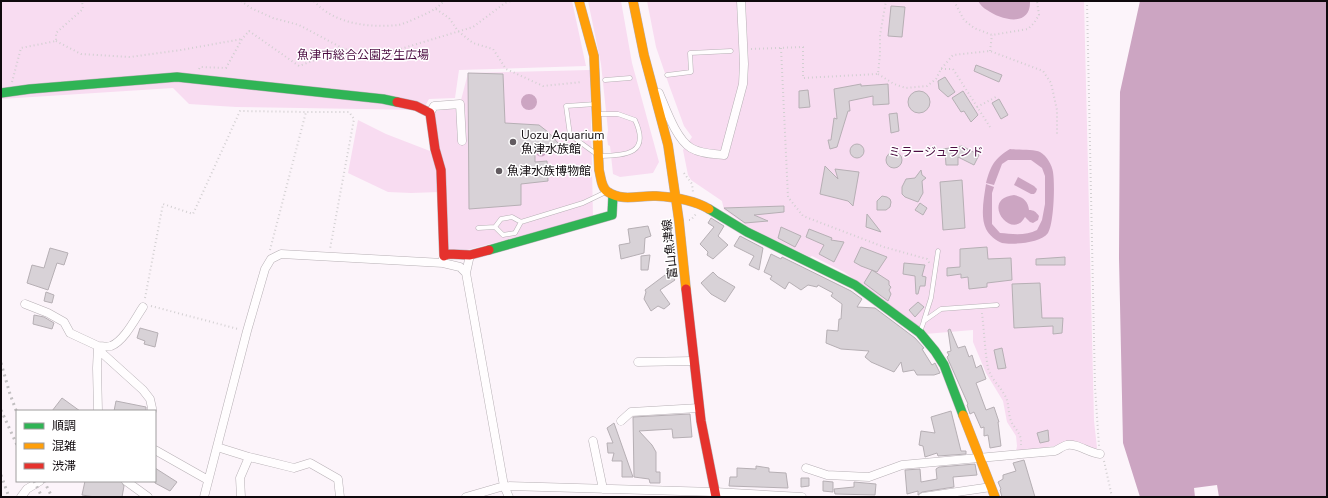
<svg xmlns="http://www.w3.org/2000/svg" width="1328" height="498" viewBox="0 0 1328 498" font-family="'Nunito Sans','Noto Sans JP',sans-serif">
	<rect width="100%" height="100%" fill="#fcf4fa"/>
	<path fill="#f8dcf1" d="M1,1H572L586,66L459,70L455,98L429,99L423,110L236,107L189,104L173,88L1,99Z
		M588,1H621L632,63L659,162L653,173L620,177L613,174L610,146L608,145L607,138L608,130L601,64Z
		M647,1H1084L1094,421L1097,448L1095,450L1061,445L1016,452L1017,446L1016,436L1007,422L1003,401L986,373L973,342V330L925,334L907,317L844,272L812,256L810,257L762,234L749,227L724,210L722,201L691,180L688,175L683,150L692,137L684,126L669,85L656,47Z
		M590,70L593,217L444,256V193L430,113L460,104L468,73Z
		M358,120L386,134L430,151L438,170L440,192L411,193L388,192L348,173Z"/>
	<path fill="#cca5c2" d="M978,1H1030C1031,28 1001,20 987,10C983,8 980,4 978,1Z
		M1140,1H1327V497H1140L1123,443L1119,258L1120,92Z
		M521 102a8 8 0 1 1 16 0a8 8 0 1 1-16 0Z
		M535.5 151a5.5 5.5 0 1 1 11 0a5.5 5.5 0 1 1-11 0Z
		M1010,149C1018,150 1035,149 1040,152C1047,156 1052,165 1053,172C1055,184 1054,223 1048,233C1041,243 1013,245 1002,243C996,241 989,235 986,229C980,216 984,198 986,184L994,187L992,193V224L1000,233C1012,234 1026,236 1037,230L1042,220L1045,204V176L1042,168L1031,160H1008L1002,164L994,185L986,183C991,165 994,159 1010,149Z
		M1018,177L1034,186L1037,189L1036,192L1034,194H1031L1014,185Z
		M1014,195C1023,197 1028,201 1029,210C1034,210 1036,212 1039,216L1038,220L1033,223L1030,222L1025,217C1012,242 979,199 1014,195Z"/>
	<path fill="#fcf4fa" d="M1217,485L1219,497H1195L1194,488Z"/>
	<path fill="#d8d2d7" stroke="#b6afb4" d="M891,6L905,7L902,37L888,36Z
		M976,65L1002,75L999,82L974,71Z
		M468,73L503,74L505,123L539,125L548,132L560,145L535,146V162L547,161L548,181L521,184V205L469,209Z
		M945,77L955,92L948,97L939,89L938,81Z
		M861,84V86L888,84L889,104L873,105V96L849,101L850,111H848L837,147L830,149L828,140H831L834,118L837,119L834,89Z
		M808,90L810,107L799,108V91Z
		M963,91L978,115L971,122L964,111L961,112L952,98Z
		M908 102a11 11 0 1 1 22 0a11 11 0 1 1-22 0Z
		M999,99L1008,115L1001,119L992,103Z
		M897,113L899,131L891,133L889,114Z
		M850 151a7 7 0 1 1 14 0a7 7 0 1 1-14 0Z
		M962,146L979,155L974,165L958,157V165H946L945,151L943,149Z
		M886 160a8 8 0 1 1 16 0a8 8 0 1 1-16 0Z
		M825,166L838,179L835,169L859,172L853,206L848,201L820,194Z
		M921,170L922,175L926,178L922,181L923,193L918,202L905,197L902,194V187L906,179L915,178Z
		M962,180L965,228L943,230L940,182Z
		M882,196L887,197L890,199L891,202L890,207L886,210H877V201Z
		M920,203L927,208L923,215L915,210Z
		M784,206V212L754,215L768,221L745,223L724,208Z
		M867,214L881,232L866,227Z
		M711,218L724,226L718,236L728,245L713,259L707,255L708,252L700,244L714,227L708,223Z
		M648,226L651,236L645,238L644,253L621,259L619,245L630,243L628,229Z
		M781,227L801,236L795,247L778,238Z
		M809,229L832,238L831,240L844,242L834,262L819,254L824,245L806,237Z
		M740,236L763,248L759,270L749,265L754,256L734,246Z
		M861,247L887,257L877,272L861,266L854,262Z
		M987,247L988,259L1011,258L1012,280L987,283V287L969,289L968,277L961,278V274L947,276V268L960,267V249Z
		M50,248L68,253L64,265L57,263L48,290L27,283L32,265L44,268Z
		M771,254L781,259L782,257L851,291L862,299L857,307L875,308L915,338L924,348L922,349L932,365L935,363L940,373L934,375H917L914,370L903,372L901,362L894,372L871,362L865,357L869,351L841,349L826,343L827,330L838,331L839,319H841L842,304L831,296L833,293L818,285L817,287L808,285L801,290L789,282L785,289L770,279L772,276L764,272Z
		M650,255L648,270H641V256Z
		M1065,257V265H1036V259Z
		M904,263L925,265L922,276L926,277L925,286H920L918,294H916L915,276L903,274Z
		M872,270L889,281V285L891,287L889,290L891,294L888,301L864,283Z
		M669,272L675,280L660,290L670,304L664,309L658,306L651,311L644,299L646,292L645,290Z
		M713,272L718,277L735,287L725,302L711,294L701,283Z
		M1040,283L1042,318H1063L1062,333L1053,334V326L1014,328L1012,284Z
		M46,292L54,295L52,303L44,301Z
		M918,302L924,307L915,317L909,310Z
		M34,315L44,317L54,323L52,329L33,324Z
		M140,328L158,333L155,347L144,344L145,341L137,338Z
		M950,329L958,348L965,346L969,357L972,355L976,368L981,365L986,379L976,383L986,410L994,407L999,422H998L1001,446L990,448L988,435L984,436V427L981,428L974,412L970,414L967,405L968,404L947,357L949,355L947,352L951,351L948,330Z
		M1002,348L1006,368L998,369L994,350Z
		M62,398L80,411H52Z
		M116,401L146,407V411H114Z
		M951,411L961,451H966V454L938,456L937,453L925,457L923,446L919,445L921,431L935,433L931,417Z
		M690,414L692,437L673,438L672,429L639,431L652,445L656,452V472H660V483H650L649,479L634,477L633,417Z
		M614,423L627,460L633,477H622V461H612L614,453H608L607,443H613L607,428Z
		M1048,430L1049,441L1040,443L1037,433Z
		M1024,460L1035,497H1002L1000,490L1001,489L998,482L1003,479V475L1016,471L1013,463Z
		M975,464L977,475L953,477L954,487L922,492L918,495V491L907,494L905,470L920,469L921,482L937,479L936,469L939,467Z
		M756,466L769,468V472L786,473L788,488L729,486L730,477H737V468L756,469Z
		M155,468L177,482L170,491L155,483Z
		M801,478H809V486L801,487Z
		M85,481H121L124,486L122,497H95L82,495Z
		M823,481L833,482V492L823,491Z
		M854,482L876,484L875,495L835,494L834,489L854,487Z"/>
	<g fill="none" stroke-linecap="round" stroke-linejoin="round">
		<g stroke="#b7b0b5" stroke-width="5">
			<path id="lane" d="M667,75L691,72L690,53L731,51
				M605,80L630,78
				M596,104L566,106L570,135L599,156C625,155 651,155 635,120L618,114H597
				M521,222L515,233L503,235L495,227L501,219L512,217L521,222L583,203L606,192
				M478,228L495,227
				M924,320L931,298L938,251
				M920,332L924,321L941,309L997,305"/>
		</g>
		<g stroke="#b7b0b5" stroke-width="9">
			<path id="street" d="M659,93C666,109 676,139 691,148C701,154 714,154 724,155L743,84L744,64L741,1
				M430,113L434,106L460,104L462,141
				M443,259V263L460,267L466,273L504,486L509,497
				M466,273L470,255
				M25,304L48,313L64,322L70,333L98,346L102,353L143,390L150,399L152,408V411
				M638,362L693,361
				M98,411L97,368L98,346C102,346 107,347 111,346C124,341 135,319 143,307
				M621,421L631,412L699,408
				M593,441L603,489
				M217,447L249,457L240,478L241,497
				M155,450L208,480
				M249,457L294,468L310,463L338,479L340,497
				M806,468L827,475L869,477L902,465L1055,451C1059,449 1063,446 1067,445C1077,443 1089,453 1100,454
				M126,481L148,497
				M21,497L27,489L40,481
				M204,497L247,331L265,269L271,259L281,254L443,263
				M466,497L504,486L715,492L802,497
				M923,497L991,487"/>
		</g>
		<g stroke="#b7b0b5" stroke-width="10">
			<path id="fast" d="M1,93L30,89L177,77L383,99L397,102
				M709,209L747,232L855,285L920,333L935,351L944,365L963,415
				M489,250L612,215L613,195"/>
		</g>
		<g stroke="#b7b0b5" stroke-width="10">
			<path id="slow" d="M579,1L594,56L599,170C601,177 601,188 608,192C623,202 640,195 656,196C674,197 694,200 709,209
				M633,1L644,55L668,145L679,221L686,289
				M963,415L995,497"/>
		</g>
		<g stroke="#b7b0b5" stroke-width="10">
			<path id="jam" d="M397,102L416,106L430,113L435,149L441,170L444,256L448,254L470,255L489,250
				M686,289L701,421L716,497"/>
		</g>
		<path stroke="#d2cfd1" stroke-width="2" stroke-dasharray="1 3" stroke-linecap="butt" d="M241,1L251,8L273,18L299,25L344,49L367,54L397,50L473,27L505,3L511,1
			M314,1C334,24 369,28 398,25C405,24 428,13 435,9C438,7 441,4 444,1
			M954,1L964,20L974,28L992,35L1028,29L1034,23L1039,15L1037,1
			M1087,1L1095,387L1099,446
			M436,9L449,18L458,31L473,43L493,49L506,69L543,86L582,82
			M56,41L81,54L130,57L181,50L242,39
			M781,48L788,197L803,216L884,247L927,259L930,264
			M751,49L803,47V78L878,74L880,54V35L886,1
			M990,51L992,35
			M199,69L200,67L226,68L242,39L249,31L299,66L344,49
			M941,69H953L990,127
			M878,74L894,84L906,88L927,86L936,79L941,69L953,55L990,51L1043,71L1051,83L1057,110V136
			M12,82L21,48L56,41V33L83,9L82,1
			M977,107L996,97
			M684,173L692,184L693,192
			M689,220H691L696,214
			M270,250L306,112H349L354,119L330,249
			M145,298L163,204L193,214L240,111L306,112
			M151,306L238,329
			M982,313C984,330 985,352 988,368C991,379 999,385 1004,394C1009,401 1008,410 1010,418C1013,429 1022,431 1021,445
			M1104,461L1112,497"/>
		<use href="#lane" stroke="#fffdfe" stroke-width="4"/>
		<use href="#street" stroke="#fffdfe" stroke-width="8"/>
		<use href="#fast" stroke="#30b455" stroke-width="9"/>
		<use href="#slow" stroke="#ff9f0a" stroke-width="9"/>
		<use href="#jam" stroke="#e5322d" stroke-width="9"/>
		<path stroke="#c2bfc1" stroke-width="3" stroke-dasharray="2 4" stroke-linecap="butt" d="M1,363L10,394L17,413
			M1,410L17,445
			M1,475L9,497
			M34,481L42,497
			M44,481L52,497"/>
	</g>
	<g fill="#625b60" stroke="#fff" stroke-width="1.5">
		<circle cx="513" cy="142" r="4"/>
		<circle cx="499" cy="171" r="4"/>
	</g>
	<g text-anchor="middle" stroke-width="3" stroke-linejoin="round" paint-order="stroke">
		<g font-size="12" fill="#4b0c41" stroke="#fff">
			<text x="363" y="59">魚津市総合公園芝生広場</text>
			<text x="936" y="156">ミラージュランド</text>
		</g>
		<g font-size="12" fill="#0f090d" stroke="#fff" text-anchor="start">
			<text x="521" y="139">Uozu Aquarium<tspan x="521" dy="14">魚津水族館</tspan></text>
			<text x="507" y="175">魚津水族博物館</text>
		</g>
		<g font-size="12" fill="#0f090d" stroke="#fff">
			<text transform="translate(670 249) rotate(-96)" y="4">富山魚津線</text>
		</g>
	</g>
	<rect width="1328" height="498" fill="none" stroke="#0f090d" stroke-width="4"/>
	<rect x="16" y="410" width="140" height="72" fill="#ffffff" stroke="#9f9d9e"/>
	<rect x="24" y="423" width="20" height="6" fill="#30b455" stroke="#9f9d9e"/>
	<text x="52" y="430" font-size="12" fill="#0f090d">順調</text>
	<rect x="24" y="443" width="20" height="6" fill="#ff9f0a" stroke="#9f9d9e"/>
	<text x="52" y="450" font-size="12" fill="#0f090d">混雑</text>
	<rect x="24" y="463" width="20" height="6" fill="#e5322d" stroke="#9f9d9e"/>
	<text x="52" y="470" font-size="12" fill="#0f090d">渋滞</text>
</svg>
